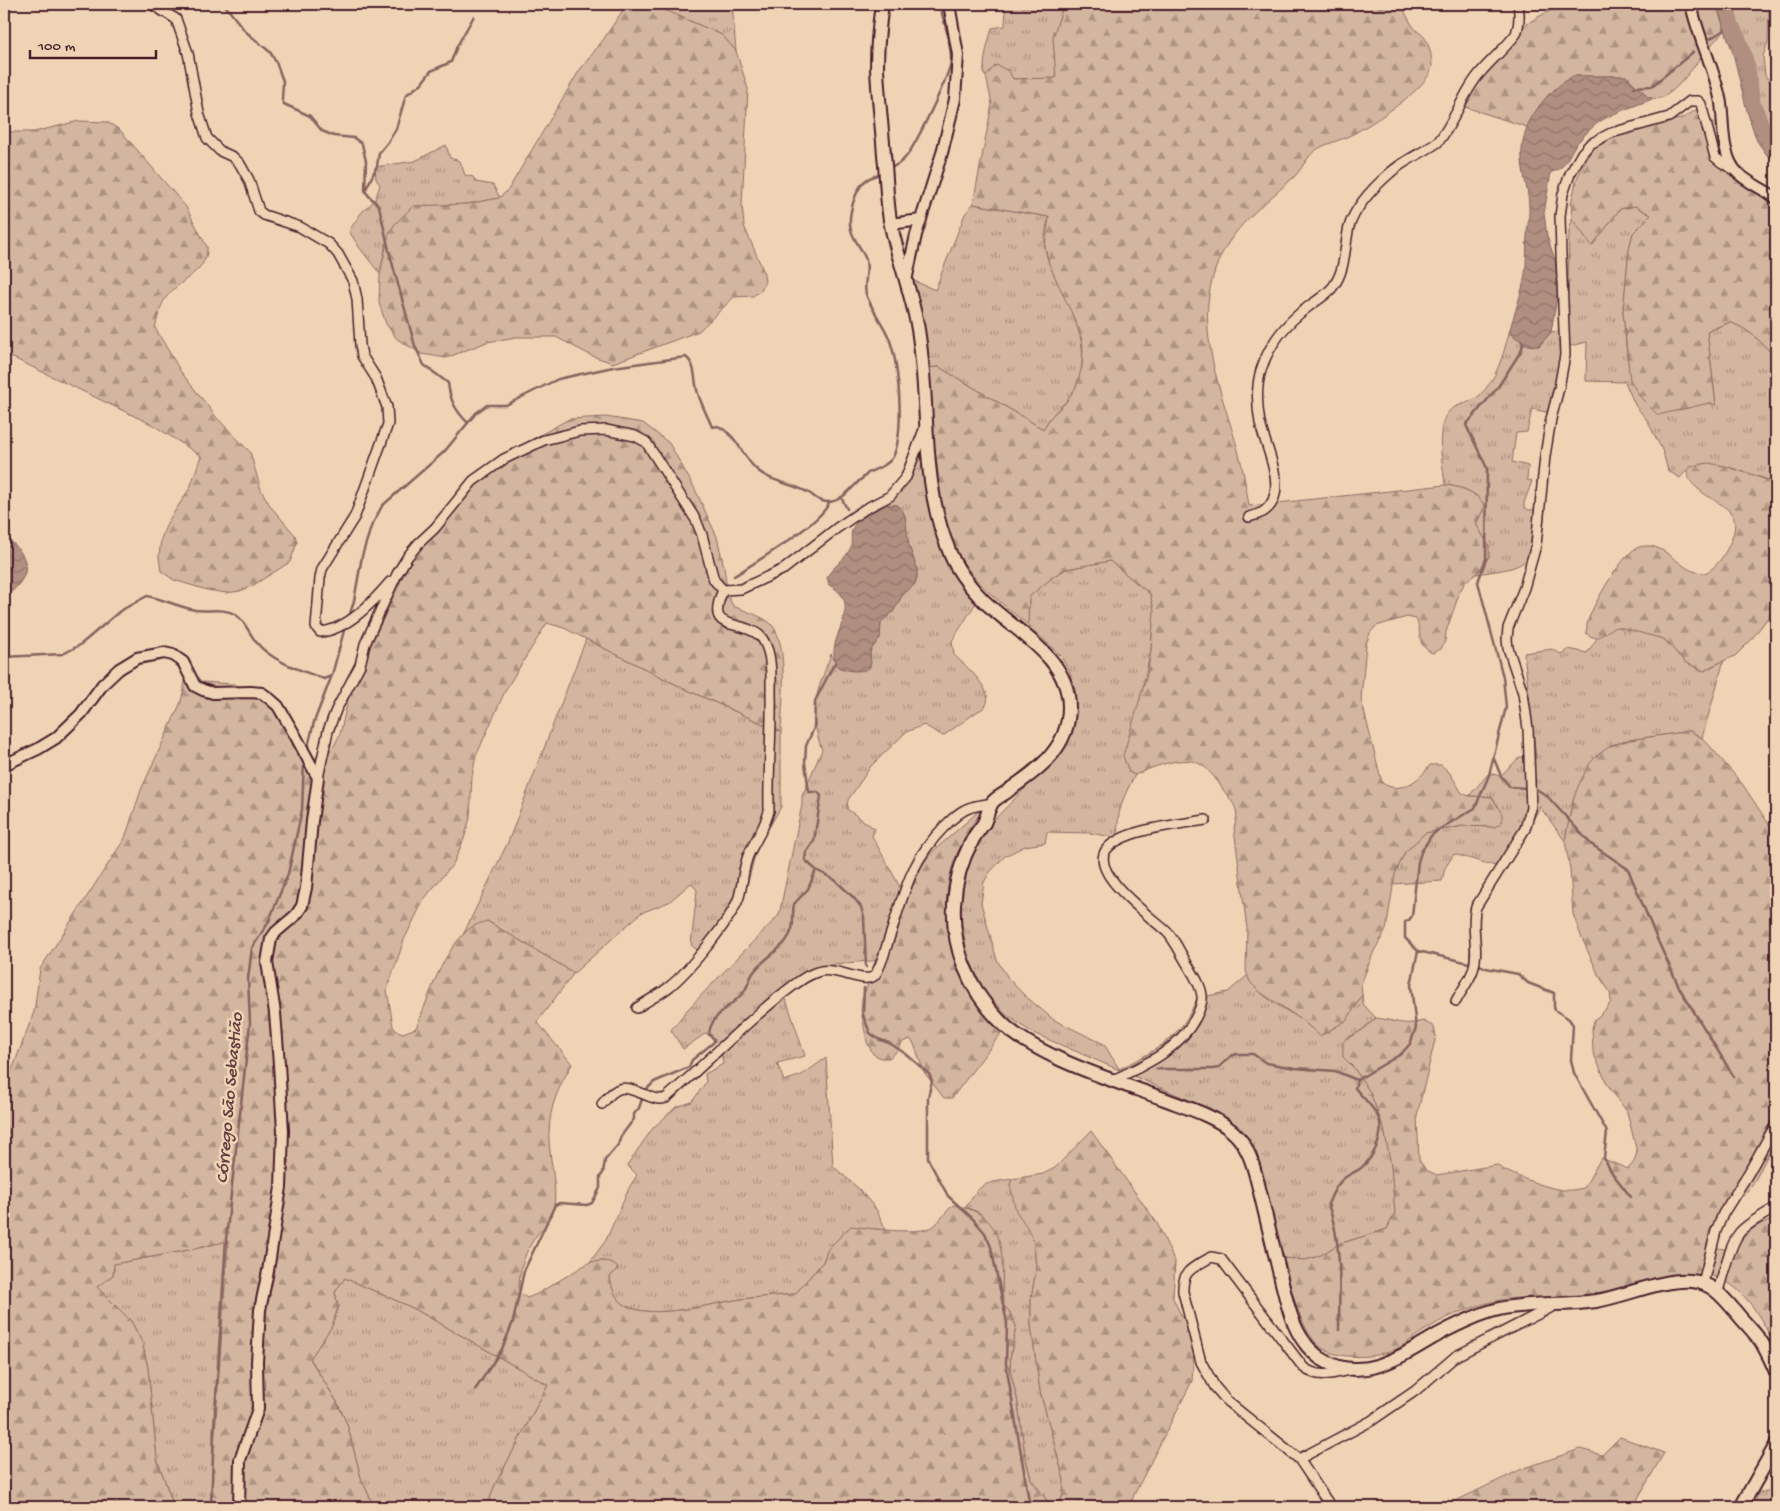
<svg xmlns="http://www.w3.org/2000/svg" width="1780" height="1511" viewBox="0 0 1780 1511" font-family="'Gochi Hand',sans-serif">
	<defs>
		<pattern id="grass-tufts" width="24" height="20" patternUnits="userSpaceOnUse" patternTransform="scale(1.25)"><rect width="24" height="20" fill="#d3b69f"/><path d="M3 7l-1-3M5 7V3M7 7l1-3M15 17l-1-3M17 17v-4M19 17l1-3" fill="none" stroke="#ad9382"/></pattern>
		<pattern id="forest-firs" width="22" height="20" patternUnits="userSpaceOnUse" patternTransform="scale(1.25)"><rect width="22" height="20" fill="#d3b69f"/><path d="M5 1l3.5 6h-7zM16 11l3.5 6h-7z" fill="#ad9382"/></pattern>
		<pattern id="water-waves" width="16" height="10" patternUnits="userSpaceOnUse" patternTransform="scale(1.25)"><rect width="16" height="10" fill="#b08f81"/><path d="M0 5q4-4 8 0t8 0" fill="none" stroke="#91746a"/></pattern>
	</defs>
	<rect width="100%" height="100%" fill="#eed4b5"/>
	<filter id="ink" filterUnits="userSpaceOnUse"><feTurbulence type="fractalNoise" baseFrequency=".02" numOctaves="2"/><feDisplacementMap in="SourceGraphic" scale="10" xChannelSelector="R" yChannelSelector="G"/><feConvolveMatrix kernelMatrix="1 2 1 2 8 2 1 2 1" color-interpolation-filters="sRGB"/></filter>
	<g filter="url(#ink)">
		<path fill="url(#grass-tufts)" stroke="#8e6a65" d="M651,4H732L736,51L722,35Z
			M1006,4H1064L1053,37L1057,79H1013L996,65L986,76L984,75C983,59 988,43 992,28L1005,26Z
			M1728,4H1769L1768,42L1763,56L1765,75L1776,92V144C1750,125 1750,67 1740,36C1736,25 1731,15 1728,4Z
			M446,145L450,158L460,161L465,175L473,177L476,182L493,185L500,198L467,204L412,207L395,224L386,243L380,274L359,247L349,231L361,213L375,200L380,185L376,179L375,167L415,161Z
			M973,204L1049,217C1046,227 1044,238 1045,248C1047,261 1053,272 1059,284C1075,317 1092,349 1076,387C1071,399 1060,406 1052,416C1048,420 1046,425 1043,429L939,367L924,368L906,307L910,302V279L935,290L965,214Z
			M1635,206L1651,215L1633,233L1629,249L1623,312L1627,355L1709,403L1716,404L1707,332L1730,322C1752,331 1760,341 1776,358V483C1758,476 1708,457 1691,467C1687,469 1683,475 1680,478L1668,471L1663,452L1647,420L1635,405L1625,382L1586,381L1587,342L1567,347L1556,414L1532,409L1527,432L1516,433L1512,462L1528,466L1527,480L1532,481L1524,503V507L1529,510L1544,509C1544,535 1540,559 1511,568C1500,571 1488,572 1476,574L1483,567L1489,546L1476,524L1485,506C1476,491 1461,487 1445,485C1443,464 1436,437 1445,417C1451,403 1470,405 1480,395C1497,379 1503,355 1509,333L1528,345L1539,346L1551,332L1567,330L1569,231L1572,219L1592,246L1620,209Z
			M923,449L936,523L979,598L952,641L954,655C965,665 1006,700 978,711L943,736L924,725L906,732L871,766L848,800L847,809L875,829L872,836L906,898L883,960L833,964L784,993L805,1056L777,1063L784,1081L802,1075L826,1058L833,1166L859,1189L876,1209L886,1230L851,1227L828,1249L823,1262L795,1294C777,1296 759,1297 741,1299C712,1304 652,1320 626,1306C616,1300 611,1288 610,1277L618,1268L603,1261L590,1262L606,1240L630,1186L637,1175L627,1165L653,1128L676,1107L692,1102L706,1082L705,1074L723,1064L720,1045L706,1033L683,1049L671,1030L687,1010L779,915L802,805V796L822,750C807,708 817,694 831,654L838,667C850,671 859,672 870,667V651L880,638L881,622L893,612L902,596L917,580C918,568 913,558 909,546C905,534 909,519 901,508C897,503 892,505 887,505C892,491 895,494 904,484C913,475 918,461 923,449Z
			M1110,561L1150,594L1154,610L1151,650L1140,700L1129,772L1135,775C1123,797 1116,812 1118,838L1090,833L1047,832L1045,843L1025,846L1005,856L990,872L984,882L981,903L997,960L1008,978L1024,995L1054,1020L1104,1044L1119,1069C1156,1050 1181,1039 1197,998L1228,992L1248,975C1256,996 1284,1008 1302,1020C1308,1025 1314,1031 1320,1036L1347,1020L1362,995L1363,1004L1376,1018L1358,1033L1346,1038L1343,1057L1354,1068L1370,1092L1384,1129L1391,1165L1395,1213L1387,1229L1339,1244L1321,1255L1313,1258L1305,1260L1283,1258L1261,1177L1237,1128L1217,1112L1033,1033L1006,1015L984,991L968,956L961,921L962,884L970,855L985,829L1039,774L1075,708V689L1069,670L1060,655L1028,625L1029,597L1054,576L1066,569Z
			M1613,627L1626,628L1664,639L1685,662L1704,671L1724,660L1702,738L1690,731L1630,740L1612,745L1573,800L1565,841L1540,807L1506,869L1454,854L1445,868L1442,881L1392,884L1395,874L1405,852L1425,833L1463,826L1495,827L1492,797L1469,796L1489,773L1500,776L1520,757L1536,758L1524,653L1552,649L1561,654L1569,649L1587,653L1598,637Z
			M586,639L683,688L781,732V807L757,848L744,897L707,947L701,953L691,945L697,890L691,883L669,902L641,913L574,973L487,921L463,935L508,842Z
			M1012,1179L1010,1185L1034,1242L1036,1270L1031,1299V1325L1040,1391L1064,1480L1063,1495L1060,1503L1056,1506L1049,1503L1031,1479L1025,1455L1017,1398L1011,1375L1010,1358L1016,1326L1009,1311L1002,1304V1267L980,1213L966,1207C980,1182 986,1183 1012,1179Z
			M228,1240L210,1507H174L157,1459L148,1368L142,1342L131,1321L96,1287L113,1275V1264L194,1249Z
			M345,1278L413,1308L548,1385L494,1487L487,1507H374L361,1478L347,1424L337,1402L310,1358L332,1326L338,1307L335,1292Z
			M1757,1492H1776V1507H1755Z"/>
		<path fill="url(#forest-firs)" stroke="#8e6a65" d="M627,4H651L722,35L736,51L748,89L742,204L744,226L763,270L765,281L761,290L753,296L734,297L699,331L613,363L592,356L556,337H516L487,342L446,358L422,354L397,339L386,324L379,303L380,274L389,233L395,224L413,206L467,204L499,198L508,190L579,71L603,40Z
			M1064,4H1400C1406,12 1409,22 1415,29C1418,32 1422,34 1424,37C1429,42 1432,58 1432,66C1431,87 1369,126 1351,135C1340,141 1326,143 1316,150C1307,156 1302,169 1295,176C1263,206 1230,227 1215,270C1194,330 1222,393 1238,450C1243,468 1246,487 1249,506L1445,485C1461,487 1476,491 1485,506L1476,524L1489,546V557L1476,574L1466,581L1460,591L1446,632L1445,641L1441,649L1432,653C1415,644 1423,634 1416,619L1407,617L1376,626L1370,633L1366,644L1361,699L1382,783C1400,795 1419,781 1430,765H1441L1449,772L1462,793L1469,796L1492,797L1502,814V822L1495,827L1463,826L1425,833L1405,852L1395,874L1386,930L1374,951L1361,984L1362,995L1347,1020L1320,1036L1302,1020L1260,992L1250,982L1246,971L1247,929L1234,828C1240,809 1235,806 1224,791C1217,781 1209,768 1198,763C1182,755 1150,768 1135,775L1129,772L1123,756L1147,675L1151,650L1154,610L1150,594L1110,561L1066,569L1054,576L1029,597L1028,625C986,590 959,573 944,518L924,368L939,367L1043,429L1051,417L1066,402L1076,387L1082,367L1083,350L1082,340L1074,318L1049,264L1045,247L1049,217L973,204L992,104L986,76L996,65L1009,71L1013,79L1056,78L1053,37Z
			M1571,4H1716L1725,31C1704,48 1684,87 1663,97C1659,99 1653,99 1648,97L1626,76H1573L1548,95L1530,120L1527,127L1465,107C1469,97 1472,87 1477,78C1494,46 1535,11 1571,4Z
			M1698,109L1723,130L1724,145L1720,166L1770,203L1776,200V358C1760,341 1752,331 1730,322L1707,331L1716,405L1709,403L1658,415L1642,399L1630,381L1623,312L1629,249L1633,233L1651,215L1635,206L1620,209L1592,246L1572,219L1571,203L1577,178L1589,154L1604,137L1657,123L1681,119Z
			M79,121L107,122L120,130L186,207L207,247C209,270 180,280 168,295C160,304 158,317 155,328L181,372L217,418L250,452L261,490L271,507L295,535L297,543L290,562L252,586L240,591L226,593L207,590L174,580L161,571L159,557L161,539L167,523L190,488L201,456L153,425L7,355L4,356V132H34Z
			M606,417L643,423L669,443L694,487L717,537L724,567L728,596L733,606C742,610 766,617 772,625C789,645 782,705 781,732L683,688L564,628L547,623L506,689L476,756L472,776L470,818L464,839L453,864L424,899L404,940L387,990L393,1026L395,1030L403,1033L416,1028C430,995 441,953 469,929C474,925 481,923 487,921L574,973L537,1022L572,1064C558,1089 550,1104 549,1133C548,1160 561,1192 551,1217C549,1223 543,1228 539,1232C525,1250 518,1271 519,1293L527,1298L537,1294L590,1262L603,1261L610,1262L618,1268L610,1277C611,1289 616,1300 627,1306C652,1320 712,1304 741,1299C759,1297 777,1296 795,1294L823,1262L828,1249L851,1226C867,1228 921,1236 934,1226C941,1220 946,1211 953,1205C1010,1214 1002,1259 1002,1304L1009,1311L1016,1326L1010,1358L1011,1375L1017,1398L1025,1455L1031,1479L1049,1503L1056,1506L1060,1503L1063,1495L1064,1480L1040,1391L1031,1325V1299L1036,1270L1034,1242L1027,1227L1016,1211L1010,1185L1012,1179L1043,1174L1055,1168L1091,1131L1157,1223L1175,1262L1173,1298L1181,1315L1195,1332L1192,1381L1134,1495L1130,1507H487L494,1487L548,1385L413,1308L345,1278L335,1292L338,1307L332,1326L310,1359L337,1402L347,1424L361,1478L374,1507H210L228,1241L194,1249L114,1264L113,1275L97,1287L131,1321L142,1342L148,1368L157,1459L174,1507H4V1091L34,1012L40,969L125,838L141,790L181,702L188,668L190,672L202,682L234,684L261,696L275,710L285,726L297,753L307,759L323,757L333,748L340,734L350,691L415,550L488,464L569,419Z
			M1708,463L1725,466L1776,483V607L1751,640L1735,656L1712,666L1704,671L1685,662L1664,639L1618,627L1613,628L1597,638L1589,636L1586,633C1587,628 1587,622 1589,618C1594,603 1624,551 1639,547C1642,546 1647,546 1650,546C1668,548 1682,570 1697,572C1699,572 1702,573 1704,573C1719,570 1739,533 1734,519C1729,501 1692,496 1687,472L1690,467Z
			M1690,731L1702,738L1710,746L1743,785L1776,835V1139L1752,1186L1729,1209L1718,1230L1716,1247C1736,1255 1742,1235 1757,1226C1762,1223 1770,1221 1776,1219V1336H1770C1757,1311 1740,1282 1711,1276C1680,1269 1648,1283 1619,1290C1603,1293 1586,1297 1570,1298C1553,1298 1535,1297 1517,1298C1500,1299 1482,1304 1466,1310C1451,1315 1436,1323 1422,1332C1413,1338 1404,1346 1394,1350C1377,1358 1344,1359 1327,1351C1300,1338 1291,1285 1283,1258L1305,1260L1313,1258L1321,1255L1339,1244L1387,1229L1395,1213L1391,1165L1384,1129L1370,1092L1354,1068L1343,1057C1343,1038 1341,1042 1357,1033C1364,1030 1370,1023 1376,1018C1396,1020 1402,1027 1423,1021L1434,1027L1436,1036L1417,1115L1419,1160L1426,1170L1437,1175L1497,1165C1504,1173 1553,1190 1564,1190C1571,1191 1577,1189 1584,1188L1601,1158L1628,1169L1634,1162L1637,1152L1627,1112L1607,1084L1593,1052L1592,1028L1594,1021L1606,1009L1611,1002L1610,992L1599,976L1581,936L1573,914L1570,869L1565,841L1573,800L1579,784L1590,763L1599,754L1612,745L1630,740Z
			M979,811L981,814C974,820 970,828 966,836C939,880 942,933 963,979C972,999 989,1013 1005,1028L952,1098H944L924,1072L914,1044L910,1039L903,1042L895,1053L889,1058H881L873,1054L867,1042L861,1011L862,999L870,979L922,866L931,853Z
			M1620,1437L1664,1453L1638,1498L1635,1507H1443L1522,1469L1580,1449L1602,1455Z"/>
		<path fill="url(#water-waves)" stroke="#87625f" d="M1716,4H1728C1731,15 1736,25 1740,36C1750,66 1750,125 1776,144V161L1767,155L1757,141L1747,111L1733,53Z
			M1573,76H1626L1648,97L1652,99C1634,107 1610,113 1595,125C1589,130 1584,136 1578,142C1568,153 1567,170 1551,172L1544,213L1547,236L1555,260L1558,291L1551,332L1539,346L1528,345L1509,333C1514,313 1522,294 1525,274C1527,261 1526,248 1527,236C1527,228 1529,220 1529,213C1530,194 1523,177 1522,160C1519,125 1544,93 1573,76Z
			M887,505H897L901,508L905,516L909,546L917,569V575L915,584L902,596L893,612L881,622L880,638L870,651L871,663L869,668C859,673 847,671 838,667C820,640 869,606 829,585L827,577C833,566 845,560 850,549C853,544 850,536 852,530C856,517 876,510 887,505Z
			M4,535C21,549 35,565 18,585C12,592 7,596 4,605Z"/>
		<g fill="none" stroke-linecap="round" stroke-linejoin="round">
			<path stroke="#87625f" stroke-width="2.5" d="M224,4L245,31L270,52L276,62L283,81L282,100L284,104L310,116L322,131L334,136L354,138L362,144L366,161L365,190L368,195L379,206L390,255L415,346L424,365L448,383C450,401 456,411 468,423
				M4,6L8,4
				M1727,8L1747,4
				M1708,40L1726,29
				M1634,87L1652,86L1693,52
				M889,169C895,166 901,163 905,158C915,147 950,74 951,61C952,42 943,22 940,4
				M366,189L377,166L379,153L388,142L396,129L406,95L421,84L431,71L451,62L457,46L474,16
				M841,497L847,509
				M734,576C756,562 820,524 829,503
				M349,617L354,601L362,556L371,527L382,506L444,452L476,413L487,405H506L558,379L613,367L686,357C696,365 694,378 697,390C700,402 707,415 712,427L718,426C738,436 740,453 755,468C769,482 792,483 809,493C814,496 817,500 822,501C837,506 849,491 859,481C862,479 865,476 868,473C876,468 888,466 893,457C905,431 899,365 889,338C883,323 871,309 866,294C863,283 869,272 866,260C863,250 854,241 851,230C847,217 855,190 865,181C870,177 877,175 882,173
				M4,657L63,654L80,645L120,611L147,596C163,599 179,607 195,610C208,612 224,607 236,615C246,622 249,634 257,643C271,661 303,671 324,679L331,676
				M836,662L833,666L815,701L814,728L806,746L805,763L809,792H818L821,796L814,841L806,853L805,860L816,870L835,880L854,898L861,907L864,917L866,967
				M307,751L314,722L332,675L345,627
				M1494,759L1501,776L1510,787L1526,788
				M1536,789L1546,795L1591,844L1628,869L1657,939L1680,989L1734,1077
				M1469,963L1418,951L1405,938V922L1409,920L1412,916L1418,862L1421,852L1431,836L1438,830L1475,808L1489,775L1506,707L1503,677L1478,582L1486,559L1487,468L1466,425L1498,387L1521,351L1523,344L1521,340
				M1480,965L1486,968L1518,974L1528,983L1554,993V1007L1555,1010L1569,1019L1573,1025L1571,1060L1574,1073L1607,1132L1604,1158L1612,1173L1631,1197
				M864,988L863,1015L870,1033L878,1039L889,1043L906,1054L929,1074L932,1081L928,1097V1159L948,1196L973,1219L985,1233L991,1247L1007,1323L1006,1364L1030,1507
				M1156,1069H1213L1218,1068L1231,1056L1237,1054H1253L1266,1063L1295,1068L1335,1071L1357,1080
				M646,1090L654,1082L689,1067L692,1060L714,1042V1039L709,1034C711,1014 731,1007 743,993C748,987 749,979 753,973C762,960 776,953 786,941C797,926 791,918 794,904L808,889L816,870
				M1339,1330C1339,1288 1343,1245 1328,1204C1333,1193 1336,1183 1347,1176C1352,1173 1357,1171 1361,1168C1374,1157 1387,1132 1377,1115C1372,1105 1362,1097 1355,1088L1357,1080L1401,1054L1410,1044L1416,1028L1411,985L1418,951
				M475,1390L502,1349L513,1322L524,1271L555,1205L560,1203L587,1205L592,1203L600,1188V1177L603,1173L605,1160L618,1145L621,1136L634,1119V1114L639,1108L642,1099
				M211,1507L214,1428L226,1239L250,1023L248,979L252,948L268,923L288,874L302,810L304,761"/>
			<path stroke="#b08f81" stroke-width="15" d="M1726,4L1732,25L1739,39L1748,67L1753,103L1767,137L1776,146"/>
			<g stroke="#4a1f2b" stroke-width="12">
				<path id="minor" d="M151,4L176,19L188,53L199,113L207,138L220,151L233,157L240,164L249,180L259,211L264,215L300,227L329,244L338,254L353,281L357,299L360,345L362,356L376,378L387,407L388,424L355,516L322,569L320,578L316,627L320,632C347,630 373,602 390,582
					M1249,517C1253,516 1259,514 1263,512C1291,494 1265,447 1260,423C1257,406 1256,387 1261,370C1269,345 1286,323 1308,307C1316,301 1325,296 1332,288C1346,271 1344,248 1349,227C1355,207 1375,186 1390,173C1404,160 1423,153 1438,142C1454,123 1461,98 1476,78C1488,62 1504,50 1516,34C1520,23 1520,15 1518,4
					M318,778L328,731L336,710L360,665L365,644L397,574L408,556L419,543L435,528L473,481L504,459L544,440L580,431L606,430L635,436L646,442L696,520L702,535L714,580L723,590L741,589L784,569L837,528L865,509L890,496L906,477L925,427
					M1456,1001C1461,991 1470,980 1473,970C1480,950 1470,927 1476,907L1525,829L1531,808L1528,729L1523,693L1508,648L1507,639L1508,628L1524,588L1536,545L1545,456L1551,419L1559,388L1565,355L1561,254L1560,216L1563,194L1570,174L1582,153L1590,144L1611,133L1669,117L1690,101H1698L1701,104L1715,157L1721,162L1735,170
					M637,1008C647,1001 659,995 669,987C688,972 732,919 739,897C743,883 743,869 748,856C755,840 765,828 769,811C768,771 772,732 771,693C771,679 772,664 768,651C766,645 764,639 759,635C739,618 704,634 723,590
					M1113,1080C1145,1065 1179,1050 1196,1017C1199,1011 1203,1003 1202,996C1201,984 1192,972 1186,962C1180,952 1175,941 1168,933C1154,919 1089,874 1106,850C1122,829 1181,824 1206,820
					M602,1104C620,1080 627,1088 651,1097C657,1099 660,1100 666,1098C703,1066 738,1030 776,999C789,989 802,977 817,972C835,965 866,986 875,975C883,963 886,946 891,933C905,889 912,859 945,826C952,819 960,811 969,808C976,805 984,805 992,803
					M1703,1283L1716,1231L1723,1214L1748,1174L1776,1124
					M1718,1291C1723,1275 1730,1244 1740,1232C1750,1221 1765,1215 1776,1207
					M1299,1459L1371,1421L1415,1391L1456,1356L1554,1306
					M1331,1507L1299,1459L1228,1402L1215,1387L1201,1362L1183,1292C1182,1269 1194,1268 1211,1257L1221,1259L1303,1367C1318,1379 1332,1374 1349,1370"/>
			</g>
			<g stroke="#4a1f2b" stroke-width="14">
				<path id="tertiary" d="M1691,4C1698,38 1715,69 1721,103C1724,125 1721,151 1735,170C1745,182 1764,189 1776,198
					M890,224L921,220
					M906,281L916,235L942,153L955,99L958,55L949,4
					M4,765L38,749L56,738L81,714L103,684L119,669L137,658L164,653L173,655L183,662L195,686L203,690L213,693L251,692L262,693L270,699L278,706L295,735L318,778L312,821L306,888L302,906L296,915L276,932L271,939L267,962L275,1013L279,1064L283,1131L281,1187L268,1271L260,1310L257,1362L258,1409L240,1460L239,1507"/>
			</g>
			<g stroke="#4a1f2b" stroke-width="16">
				<path id="primary" d="M882,4C879,25 877,47 877,68C878,97 882,126 884,155C887,179 886,206 892,230C899,261 911,292 917,324C931,397 919,478 948,548C955,568 969,586 984,601C1016,632 1069,657 1069,707C1069,748 1040,768 1009,790C1004,795 996,797 992,803C988,809 987,817 984,823C980,829 975,834 972,841C951,880 948,925 964,966C972,986 984,1005 999,1020C1034,1057 1116,1081 1164,1099C1185,1107 1215,1116 1232,1131C1249,1145 1254,1168 1259,1188C1267,1220 1274,1251 1282,1283C1287,1303 1292,1326 1305,1343C1309,1349 1315,1354 1320,1358C1361,1386 1403,1355 1439,1334C1458,1324 1478,1314 1499,1309C1531,1302 1564,1306 1596,1301C1626,1296 1661,1279 1691,1281C1714,1282 1727,1302 1741,1318C1748,1326 1756,1334 1762,1343C1767,1352 1772,1362 1776,1372
					M1741,1507L1776,1445"/>
			</g>
			<use href="#minor" stroke="#eed4b5" stroke-width="9"/>
			<use href="#tertiary" stroke="#eed4b5" stroke-width="10"/>
			<use href="#primary" stroke="#eed4b5" stroke-width="12"/>
		</g>
	</g>
	<g text-anchor="middle" stroke-width="5" stroke-linejoin="round" paint-order="stroke">
		<g font-size="18" font-style="italic" fill="#643b40" stroke="#eed4b5">
			<text transform="translate(228 1098) rotate(-85)" y="6">Córrego São Sebastião</text>
		</g>
	</g>
	<rect width="1780" height="1511" fill="none" stroke="#eed4b5" stroke-width="20"/>
	<rect x="10" y="10" width="1760" height="1491" fill="none" stroke="#4a1f2b" stroke-width="2" filter="url(#ink)"/>
	<path d="M30 50v8h126v-8" fill="none" stroke="#4a1f2b" stroke-width="2.5"/>
	<text x="38" y="50" font-size="15" fill="#4a1f2b" stroke="#eed4b5" stroke-width="4" paint-order="stroke">100 m</text>
</svg>
